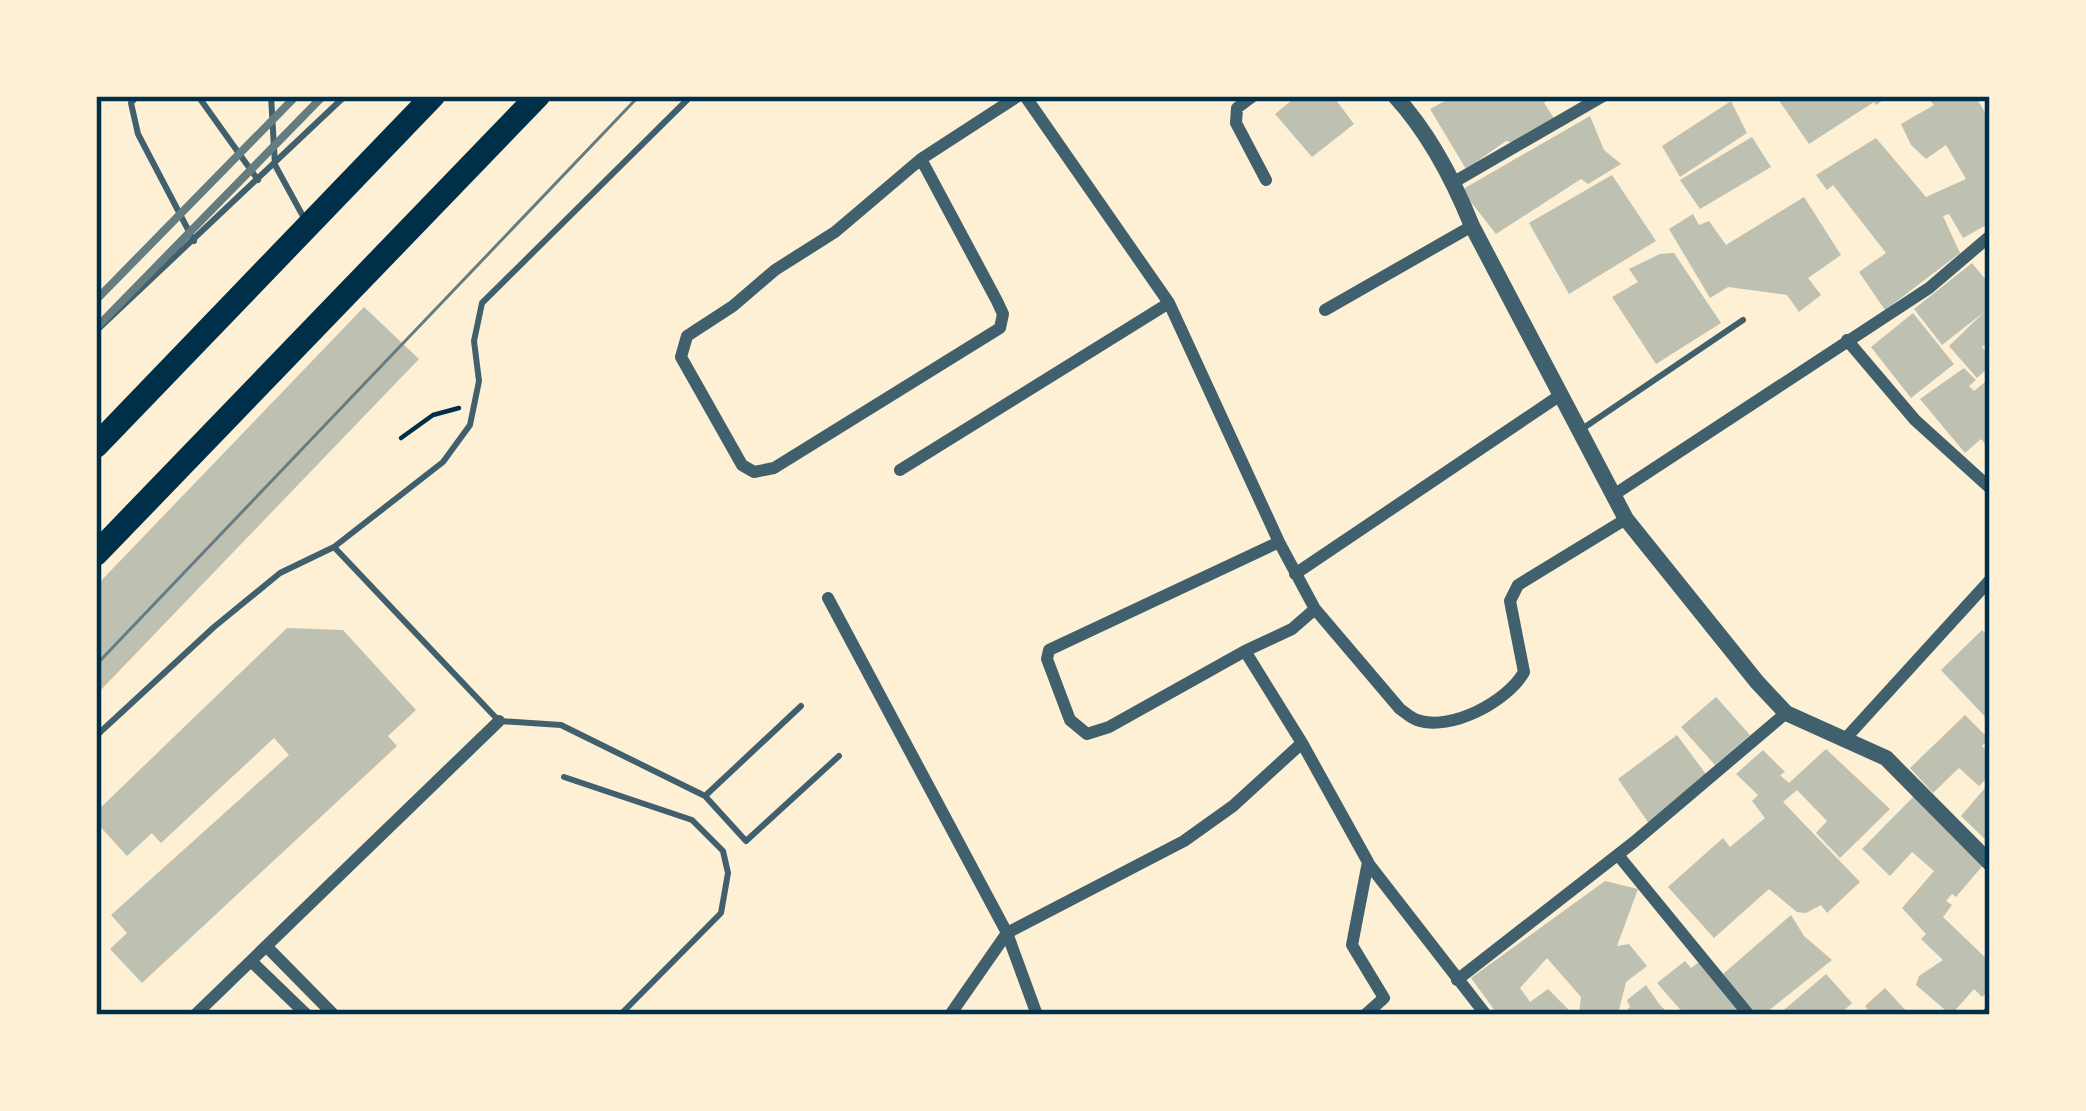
<svg xmlns="http://www.w3.org/2000/svg" width="2086" height="1111" viewBox="0 0 2086 1111" font-family="'Exo 2',sans-serif">
	<rect width="100%" height="100%" fill="#fdf0d5"/>
	<path fill="#bec0b2" d="M1297,96H1333L1354,124L1312,157L1275,114Z
		M1454,96H1551L1544,103L1554,118L1515,143L1506,141L1466,169L1430,109Z
		M1776,96H1889L1876,105L1874,102L1809,144Z
		M1926,96H1975L1990,120V223L1963,238L1949,214L1943,216L1960,253L1885,310L1859,272L1886,253L1833,185L1827,190L1816,175L1876,138L1926,197L1966,179L1946,145L1926,159L1911,145L1901,124L1934,105Z
		M1731,101L1747,133L1680,177L1662,146Z
		M1590,116L1604,150L1621,164L1588,184L1581,179L1496,234L1463,192L1465,188Z
		M1752,137L1771,167L1700,209L1680,180Z
		M1612,175L1656,241L1569,294L1529,223Z
		M1804,197L1841,255L1808,278L1821,295L1799,312L1787,295L1728,287L1710,298L1669,229L1693,214L1699,225L1709,221L1726,245Z
		M1674,253L1721,323L1656,364L1612,297L1638,282L1629,269L1660,254Z
		M1972,263L1990,285V341L1982,347L1990,356V366L1977,378L1949,346L1984,312L1942,345L1914,309Z
		M364,307L419,359L96,695V586Z
		M1913,313L1954,364L1911,398L1871,347Z
		M1964,368L1976,380L1969,386L1974,391L1990,378V450L1981,439L1965,453L1920,399Z
		M287,628L343,630L416,710L388,736L397,746L142,983L110,949L127,933L111,915L289,755L274,738L161,843L152,833L127,856L96,822V812Z
		M1982,630L1990,638V722L1941,670Z
		M1716,697L1750,735L1715,765L1681,727Z
		M1965,715L1989,739L1982,746L1990,754V775L1979,786L1959,768L1933,793L1910,768Z
		M1677,735L1708,777L1650,825L1618,779Z
		M1826,749L1890,809L1840,858L1816,833L1827,821L1797,790L1783,802L1860,882L1827,913L1821,905L1806,913L1797,912L1769,889L1714,938L1668,887L1723,838L1730,847L1765,818L1752,801L1758,795L1736,774L1763,750L1785,772L1780,775L1789,783Z
		M1990,782V844L1961,816Z
		M1914,796L1984,864L1956,897L1952,894L1946,901L1952,905L1943,917L1990,962V990L1982,997L1974,989L1951,1015L1916,985L1919,976L1943,960L1921,939L1926,934L1902,908L1934,871L1912,852L1890,876L1862,849Z
		M1605,881L1638,889L1617,946L1629,944L1647,966L1626,982L1618,1014L1579,1013L1581,997L1547,958L1520,988L1530,1002L1548,989L1574,1015H1498L1471,978Z
		M1791,915L1804,936L1832,960L1763,1015H1758L1736,996L1723,974Z
		M1685,961L1691,968L1699,962L1742,1015H1685L1657,983Z
		M1826,974L1852,1003L1839,1015H1778Z
		M1646,985L1660,1005L1670,1015H1621L1630,1007L1627,1000Z
		M1885,988L1910,1015H1872L1865,1006Z"/>
	<g fill="none" stroke-linecap="round" stroke-linejoin="round">
		<path stroke="#003049" stroke-width="4.5" d="M401,438L433,415L459,408"/>
		<path stroke="#3f606c" stroke-width="6" d="M137,96L131,103L138,134L194,241
			M198,96L258,180
			M271,96L275,165L304,218
			M96,331L345,96
			M1582,429L1743,320
			M334,547L443,462L470,425L479,381L474,341L482,303L691,96
			M96,736L214,627L280,573L334,547L499,721L561,725L705,796L801,706
			M564,777L692,820L723,851L728,873L721,913L620,1015
			M705,796L746,841L839,756"/>
		<path stroke="#3f606c" stroke-width="12" d="M1025,96L1169,303L1279,542L1315,609L1292,629L1245,651L1302,743L1368,862L1352,945L1384,998L1365,1015
			M1253,96L1237,108L1236,123L1266,180
			M921,159L997,301L1003,314L1000,328L774,468L754,472L742,465L681,357L687,336L733,306L775,270L835,232L921,159L1018,96
			M1454,182L1603,96
			M1325,310L1472,226
			M1847,340L1915,420L1990,488
			M900,470L1169,303
			M1612,496L1929,288L1990,236
			M1295,574L1562,394
			M828,598L1007,933L1037,1015
			M1315,609L1400,709C1406,713 1411,718 1417,720C1451,732 1508,701 1524,672L1510,601L1518,585L1626,519
			M1245,651L1109,727L1087,734L1070,720L1047,659L1049,650L1279,542
			M1846,738L1990,580
			M1618,855L1749,1015
			M1368,863L1486,1015
			M266,946L334,1015
			M251,961L307,1015
			M1457,980L1634,842L1786,713
			M195,1015L499,721
			M950,1015L1007,933L1184,841L1233,806L1302,743
			M1987,1015L1990,1012"/>
		<path stroke="#3f606c" stroke-width="16" d="M1395,96C1429,133 1453,179 1472,226L1626,519L1757,682L1786,713L1886,758L1990,863"/>
		<path stroke="#003049" stroke-width="24" d="M96,446L433,96
			M96,554L538,96"/>
		<path stroke="#657d81" stroke-width="3" d="M96,665L639,96"/>
		<path stroke="#657d81" stroke-width="8" d="M96,300L296,96
			M96,328L323,96"/>
	</g>
	<rect width="2086" height="1111" fill="none" stroke="#fdf0d5" stroke-width="198"/>
	<rect x="99" y="99" width="1888" height="913" fill="none" stroke="#003049" stroke-width="4.5"/>
</svg>
